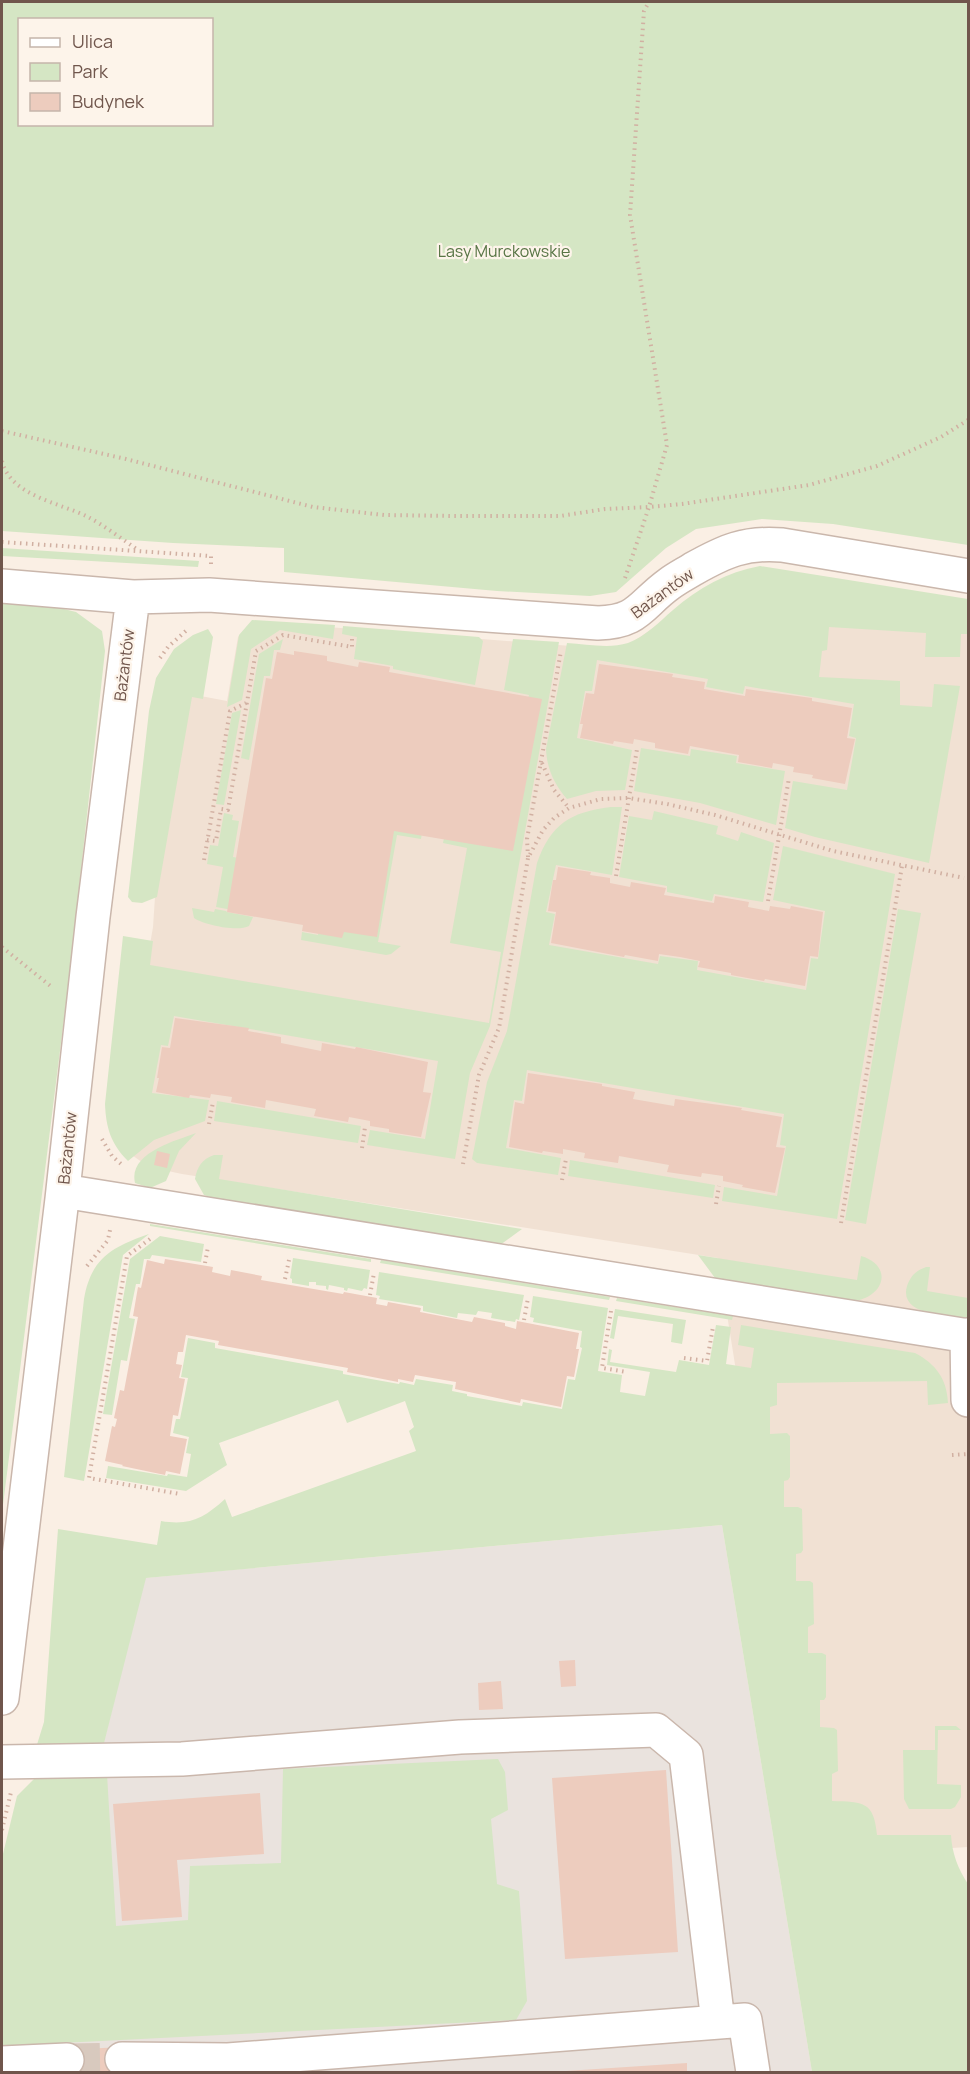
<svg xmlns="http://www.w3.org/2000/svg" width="970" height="2074" viewBox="0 0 970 2074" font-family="Manrope,sans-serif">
	<rect width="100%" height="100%" fill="#faefe4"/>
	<path fill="#f1e1d3" d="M672,615L968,630V1847L776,1859L737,1377L718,1258L182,1174L149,1167L116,1144L153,927L155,897L190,694L227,701L238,637L252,621L609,649L627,646Z"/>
	<path fill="#eae3de" d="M722,1525L812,2072H43L41,2045L32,2028L145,1578Z"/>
	<path fill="#d5e6c4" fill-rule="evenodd" d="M2,2H968V545L833,524L762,519L696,529L666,548L616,592L590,596L497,591L284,572V548L173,543L2,531ZM20,20H212V124H20Z
		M2,548L199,561L198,567L2,556Z
		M760,566L968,599V634H961L960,657H925L926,633L829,627L827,650L822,651L819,677L900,681V705L932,707L934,684L960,686L929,863L815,837L785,828L793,781L847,790L856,738L849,736L854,704L745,686L743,694L706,687L708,679L597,660L592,691H585L577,738L632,750L625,790L596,791L567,799C554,784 547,769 546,749L567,643C586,644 609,649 628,643C645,637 659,622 673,610C698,588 727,572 760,566Z
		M2,602L52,606L76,612L102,631L105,651L69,979L2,1513Z
		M252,620L335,625L333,639L280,630L251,649L242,700L227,707L239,635Z
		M343,626L479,637L483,641L475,685L393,669V666L354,659L357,637L342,634Z
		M208,629L213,637L203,699L192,697L157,897L142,903L132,902L128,897L149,711L156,678L174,649L193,635Z
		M283,639L280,650H274L270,676H264L249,760L241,758L259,654Z
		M513,639L559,642L490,1026L470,1073L455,1159L367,1145L370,1130L425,1139L438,1061L174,1016L168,1046L161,1045L152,1093L209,1100L205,1121L154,1140L128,1161C111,1144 106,1128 105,1104L123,936L153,941L150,965L489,1023L501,952L450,943L467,848L443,843L448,818L425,814L421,839L397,835L378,942L401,946L391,954L386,955L301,940L302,932L318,935V932L305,923L216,907L223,867L207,864L210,845L218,846L224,813L233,815L232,820L239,821L233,857L310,870L528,699L529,695L504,690Z
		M241,710L224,805L216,804L232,713Z
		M641,748L690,756L691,749L737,756L736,763L785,771L776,825L700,803L634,791Z
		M611,807H622L612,875L556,865L546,912L555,914L549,945L658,964L660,956L698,961L697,970L806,990L811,958L818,959L825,911L773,900L783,846L895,874L837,1219L722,1201L724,1187L777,1196L786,1146L780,1145L784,1114L527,1070L522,1101L514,1100L506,1148L561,1158L558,1175L477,1163L472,1159L487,1082L507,1031L537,863C551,824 570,812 611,807Z
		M654,811L718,826L716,834L738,841L741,832L774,843L763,902L714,894L712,901L667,892V886L619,877L629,816L652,820Z
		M192,908L214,912L215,909L226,911L227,912L253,917L249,926C238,932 204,925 194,918Z
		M898,909L921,913L866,1224L845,1220Z
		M217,1101L361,1126L358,1143L214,1121Z
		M196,1133L179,1151L166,1181L150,1188L135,1183C128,1153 175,1141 196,1133Z
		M214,1155H223L219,1179L522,1229L500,1245L213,1198L204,1195L195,1179C197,1167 202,1159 214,1155Z
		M570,1160L715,1185L713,1198L568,1176Z
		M150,1224L371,1259V1262L150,1226Z
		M149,1234L123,1255L84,1481L64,1477L84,1299C91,1258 112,1247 149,1234Z
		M160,1236L204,1244L201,1262L152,1255L150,1259H144L140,1284H136L129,1318L135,1319L127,1361L121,1360L112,1415L103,1414L130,1259Z
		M698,1255L857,1280L861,1256C892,1265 886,1295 856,1301L715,1278Z
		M293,1258L370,1270L367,1289L364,1288L362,1291L348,1288L347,1291L344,1290V1288L329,1285L328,1290L326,1289V1286L316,1285V1282H309V1286L292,1283V1279L290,1278Z
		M381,1260L610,1297L609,1300L380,1263Z
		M926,1267H930L927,1291L968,1298V1319C950,1316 898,1316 907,1286C911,1275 916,1271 926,1267Z
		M379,1272L524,1295L519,1320L516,1319L515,1322L491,1318L492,1313L478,1311L476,1315L458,1313L457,1318L423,1311V1306L379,1299L380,1296L376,1295Z
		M533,1296L608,1308L598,1371L622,1375L620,1392L645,1396L650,1372L607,1365L609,1349L612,1350L610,1362L676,1372L679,1360L709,1365L716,1325L731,1327L726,1364L751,1368L754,1348L738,1345L741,1325L915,1353C936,1364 947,1379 948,1403L928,1405L927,1381L777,1383V1405L770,1407V1434L787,1433L790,1436V1477L788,1480L784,1481V1507H798L802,1509L803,1550L801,1553L796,1554V1581H810L813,1583L814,1624L808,1627V1653H822L826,1655V1697L824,1700H820V1727L834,1728L837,1730L838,1771L832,1774V1801C863,1802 874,1801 877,1835H951C952,1853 958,1869 968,1884V2072H812L722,1525L146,1578L103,1747L35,1751L44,1722L58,1529L157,1545L161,1521C190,1526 204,1518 225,1499L232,1517L416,1451L409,1431L414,1427L405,1401L347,1423L338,1400L219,1443L227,1465L186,1491L106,1478L108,1466L167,1476L168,1474L187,1477L191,1454L186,1453L189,1437L173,1433L176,1419H180L188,1378L181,1377L188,1338L215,1343V1348L343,1371V1374L399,1384L400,1382L414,1385L416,1379L453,1385L452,1391L467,1394V1396L522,1406L523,1402L562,1409L568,1379L575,1380L582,1348L580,1347L582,1331L533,1322L534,1318L530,1317Z
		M617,1298L733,1316L732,1320L616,1301Z
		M615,1309L686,1320L682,1344L671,1342L673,1324L618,1316L614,1339L610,1338Z
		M935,1726H956L961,1730H938L937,1784L961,1785V1797L955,1807L951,1809H909L904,1799L903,1750H935Z
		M498,1759L505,1772L508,1810L491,1819L497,1884L519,1891L527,2001L516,2020L41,2044L2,2050V1858L17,1796L42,1771L107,1774L116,1926L188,1920L190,1866L281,1863L283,1769Z"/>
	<path fill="#edccbe" d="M294,651L327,656V661L358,667L359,662L390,667L389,672L542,699L513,851L394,831L377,937L344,932L342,938L302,931L303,925L227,912L266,678L272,679L277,652L294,655Z
		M599,664L673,674L672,677L705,682L704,689L745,696L746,689L812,698V701L852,708L847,738L855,739L845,784L812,778L813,775L793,772L794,767L773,763L772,768L738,762L739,755L690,746L688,754L655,748V743L634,739L633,744L614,741L613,744L580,738L583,724H580L586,693L594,694Z
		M558,867L591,872L590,875L610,878V883L630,887L631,882L666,888L664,895L714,903L715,896L749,902L748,907L769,911L770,906L790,909L791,906L823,912L818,957L810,956L805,986L765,979L764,981L731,975V973L698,967L700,961L680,957L659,954L658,961L625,955L624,957L551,943L556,912L548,911L553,880H556Z
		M175,1018L249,1028L248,1031L281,1037V1043L321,1051L322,1043L355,1049L356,1047L428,1062L423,1092L431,1093L421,1137L389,1132V1129L370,1126V1121L349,1117L348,1122L314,1116L316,1109L266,1100L265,1108L231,1102L232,1097L211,1094L210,1098L190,1095L189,1098L156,1092L159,1078H157L162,1047L170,1048Z
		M528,1073L602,1084V1086L635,1092L633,1099L674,1106L675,1099L742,1108L741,1110L782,1117L776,1147L785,1148L775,1193L742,1187L743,1185L723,1181V1176L702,1173L701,1177L667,1172L669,1165L619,1156L618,1163L584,1158L585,1153L563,1149V1154L543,1151L542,1153L509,1147L515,1102L524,1104Z
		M157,1151L170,1154L167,1168L154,1165Z
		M165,1259L213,1267L212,1272L230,1276L231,1270L262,1276L261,1280L343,1294L344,1292L377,1298L376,1304L387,1306L388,1302L421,1308L420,1312L472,1322L474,1317L505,1323V1326L516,1329L517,1321L579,1333L576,1349H579L574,1377L567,1376L561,1407L521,1399L520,1403L455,1389L456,1382L415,1375L413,1382L398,1379V1382L347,1372L348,1368L218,1345L219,1341L186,1335L183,1352H178L176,1364L182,1365L179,1378L185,1379L178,1416L173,1415L170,1436L187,1439L180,1474L166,1471L165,1475L122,1466L123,1465L105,1461L112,1426L115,1427L117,1419L114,1418L120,1390L124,1391L133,1343L138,1317L133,1316L138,1287L141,1288L147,1260L164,1264Z
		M575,1660L576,1686L561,1687L559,1661Z
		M501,1681L503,1709L479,1710L478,1683Z
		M666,1770L678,1952L565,1959L552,1778Z
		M260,1793L264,1854L177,1860L182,1917L122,1921L113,1804Z
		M121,2047L123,2072H68L66,2050Z
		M687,2063V2072H566V2071Z"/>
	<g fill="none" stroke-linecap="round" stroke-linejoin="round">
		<path stroke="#d8c9be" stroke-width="33" stroke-dasharray="33 16" stroke-linecap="butt" d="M67,2060L122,2059"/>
		<g stroke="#cab7ac" stroke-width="36">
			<path id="minor" d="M2,586L133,597L93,917L62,1199L2,1698
				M133,597L209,595L598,623C639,622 640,605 669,584C677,578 685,574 693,569C725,551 745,542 782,545L968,576
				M63,1191L968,1336
				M967,1335L968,1400
				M2,1762L182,1759L460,1737L656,1730L686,1755L718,2022
				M122,2059L228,2060L745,2020L753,2072
				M2,2063L67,2060"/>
		</g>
		<path stroke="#d1b0a2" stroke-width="4" stroke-dasharray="1.5 4.5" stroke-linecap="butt" d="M2,431L126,459L313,507L384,515L453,516H560L605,509L649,507L667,445L630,215L644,11L649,2
			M2,461C10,496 61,503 88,517C105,526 122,539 138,550
			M2,542L211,556V564
			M625,578L649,507L682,504L809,485L877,466L941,437L968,420
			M160,658L168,647L188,629
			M542,763L554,790L569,808
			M207,840L216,841L221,809L228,810L256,651L283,635L352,647V639
			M528,857L527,839L561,651
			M204,860L230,711L246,703
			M616,876L637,749
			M768,901L789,778
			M2,947L53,988
			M209,1124L213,1102
			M102,1139L112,1156L121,1164L120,1167
			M362,1148L365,1127
			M463,1164L479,1075L499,1028L528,858L543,830L554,818L569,808L601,799L628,798L667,804L715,815L833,851L964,878
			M562,1180L566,1159
			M716,1204L719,1186
			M841,1223L902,866
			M150,1239L127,1256L89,1478L180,1494
			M205,1263L208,1247
			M87,1266L108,1240L110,1230
			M285,1279L289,1260
			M370,1295L374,1273
			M611,1311L602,1368L627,1372
			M524,1320L528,1298
			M684,1358L707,1361L713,1327
			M952,1455L968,1454
			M2,1830L11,1792"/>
		<use href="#minor" stroke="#fff" stroke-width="33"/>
	</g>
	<g text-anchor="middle" stroke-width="4.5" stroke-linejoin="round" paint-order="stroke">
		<g font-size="16" fill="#587545" stroke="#fdf4ea">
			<text x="504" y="257">Lasy Murckowskie</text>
		</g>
		<g font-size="16" fill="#70564c" stroke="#fdf4ea">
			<text transform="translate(662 593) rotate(-36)" y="6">Bażantów</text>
			<text transform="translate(124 665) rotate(-83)" y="6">Bażantów</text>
			<text transform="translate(67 1148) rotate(-84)" y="6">Bażantów</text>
		</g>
	</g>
	<rect width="970" height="2074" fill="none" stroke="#70564c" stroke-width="6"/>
	<rect x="18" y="18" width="195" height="108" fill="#fdf4ea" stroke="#c5b5ab" stroke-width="1.5"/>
	<rect x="30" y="38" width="30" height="9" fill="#ffffff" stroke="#c5b5ab" stroke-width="1.5"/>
	<text x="72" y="48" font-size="18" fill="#70564c">Ulica</text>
	<rect x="30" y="63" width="30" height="18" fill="#d5e6c4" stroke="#c5b5ab" stroke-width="1.5"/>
	<text x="72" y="78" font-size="18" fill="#70564c">Park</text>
	<rect x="30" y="93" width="30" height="18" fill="#edccbe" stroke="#c5b5ab" stroke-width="1.5"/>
	<text x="72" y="108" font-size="18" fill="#70564c">Budynek</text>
</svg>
